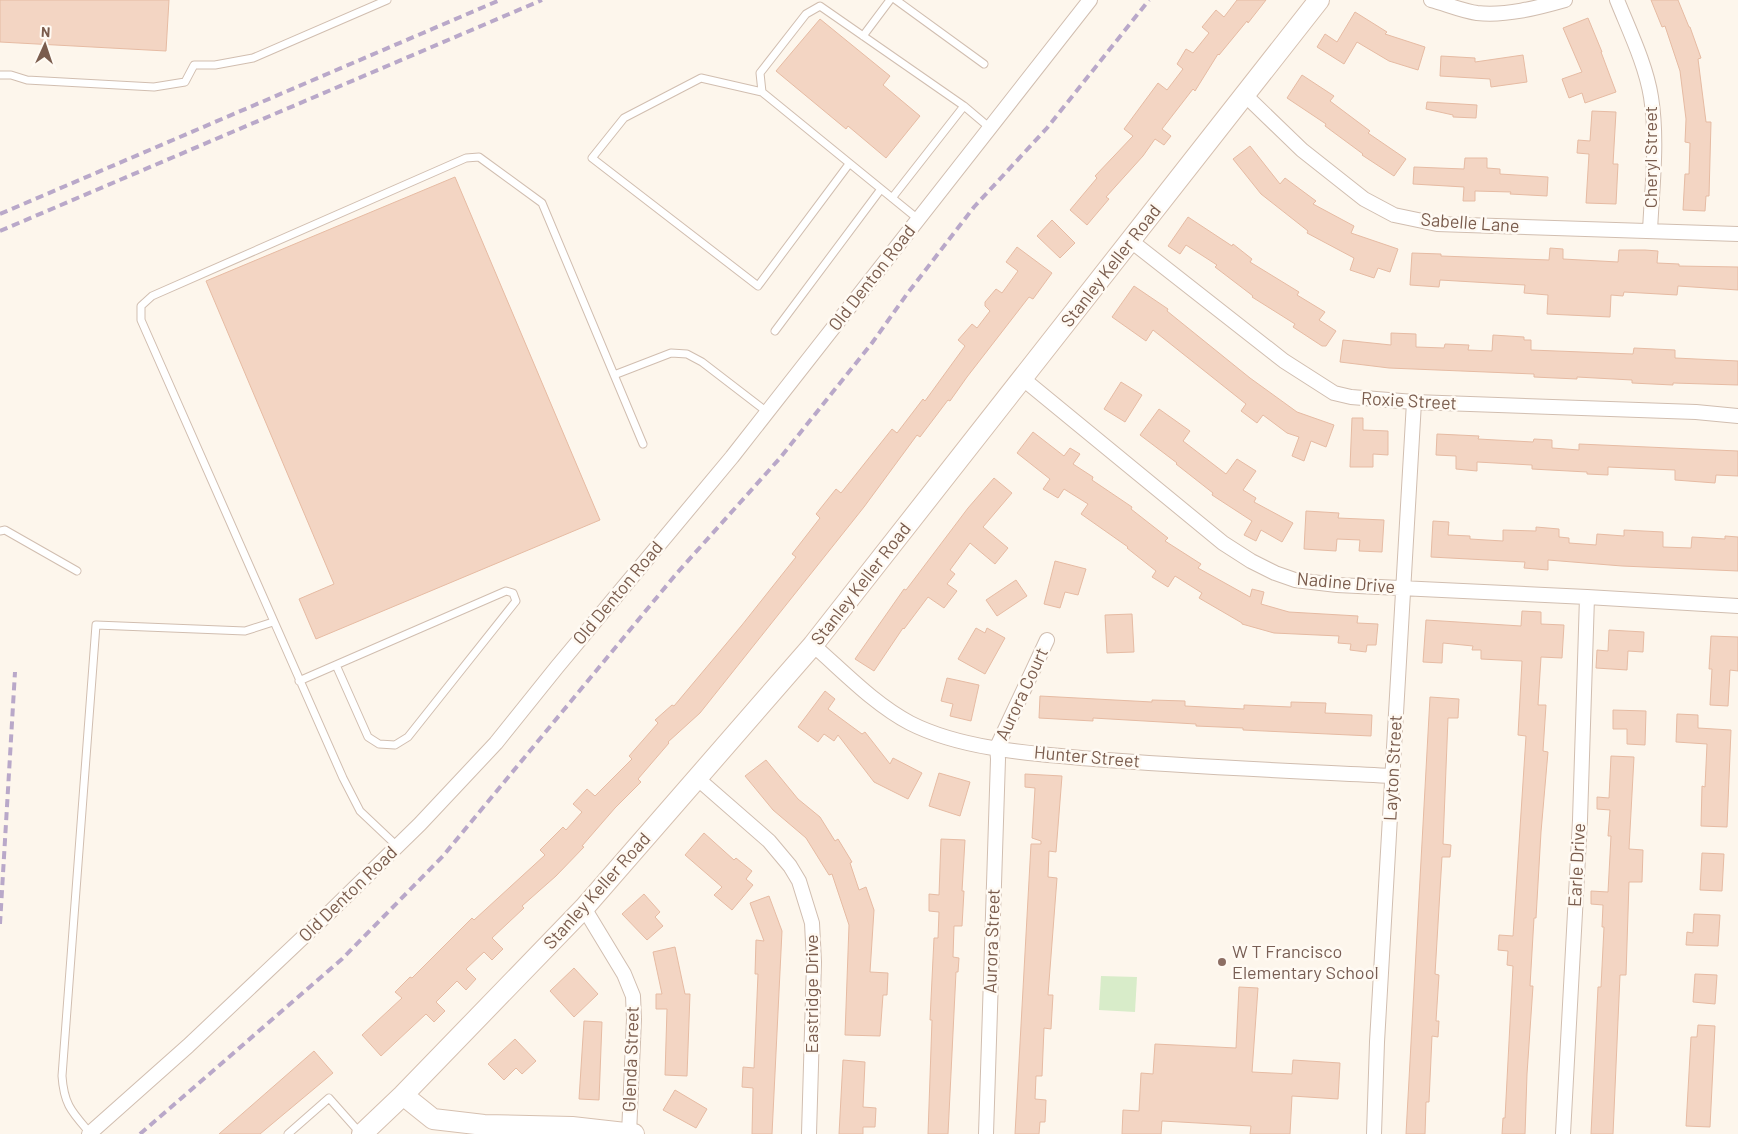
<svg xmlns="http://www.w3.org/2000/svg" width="1738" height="1134" viewBox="0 0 1738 1134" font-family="Barlow,sans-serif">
	<rect width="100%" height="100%" fill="#fdf6ec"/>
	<path fill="#d8ecc9" d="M1101,976L1137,977L1135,1012L1099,1010Z"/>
	<path fill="#f3d5c3" stroke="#e6bba3" d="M0,0H169L166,51L0,42Z
		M1237,0H1266L1248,23L1247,21L1219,55L1218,54L1195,91L1193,89L1162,129L1171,136L1164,145L1155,139L1143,156L1106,197L1109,199L1087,225L1070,210L1097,178L1095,176L1133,136L1124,129L1158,83L1167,90L1183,69L1177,64L1186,49L1193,53L1209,33L1202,27L1216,10L1224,17Z
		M1651,0H1678L1689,27H1690L1701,58L1698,59L1706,122H1711L1709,196H1706L1705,211L1683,210L1685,174H1689L1690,143L1685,142L1686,119L1680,71L1665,26L1662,27Z
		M1355,12L1387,32L1385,34L1425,47L1418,70L1389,61L1357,42L1344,64L1317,47L1325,34L1337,42Z
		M1588,18L1602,52H1601L1616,92L1585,103L1582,93L1569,98L1562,79L1582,72L1563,28Z
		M820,19L890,76L883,85L920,116L886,158L848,126L846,129L776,71Z
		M1523,55L1527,82L1491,87L1490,79L1440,76L1441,56L1475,58V62Z
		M1302,75L1334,96L1330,101L1370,131L1368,133L1406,159L1394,176L1362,155L1363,154L1325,126L1326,124L1287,98Z
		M1427,102L1477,105L1476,118L1453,117V115L1426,109Z
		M1592,111L1616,112L1613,164H1618L1616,204L1586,203L1589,154L1577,153L1578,140L1590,141Z
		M1250,146L1280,184L1285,178L1316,201L1313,204L1354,226L1351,233L1398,249L1390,272L1378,268L1374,278L1350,270L1354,258L1307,233L1308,231L1261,194L1233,159Z
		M1465,158H1487V168L1500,169V174L1548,177L1547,196L1510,194L1511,192L1475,191V201H1463L1464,187L1413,184L1414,167L1464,169Z
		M455,177L600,520L316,639L299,599L334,584L206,281Z
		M1188,217L1232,246L1233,244L1252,259L1250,262L1299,292L1297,295L1325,312L1319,320L1336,331L1326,346H1322L1293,327L1295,324L1252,297L1253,296L1215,267L1217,265L1186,245L1180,254L1168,246Z
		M1052,220L1075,243L1060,258L1037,236Z
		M1017,247L1052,273L1033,299L1029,297L967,377L950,401L948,400L920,437L917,435L864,507L700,713L668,742L669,743L638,779L641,782L615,808L582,846L584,847L556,876L522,906L524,908L492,938L503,949L492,960L484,952L466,969L476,979L466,990L457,981L436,1002L445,1011L434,1022L426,1014L381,1056L362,1035L402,998L395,992L410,977L412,978L472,918L474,920L545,855L540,850L563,827L566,830L582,812L573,804L587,789L595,796L632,759L629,756L658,723L655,720L672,705L674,706L742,625L796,557L792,554L820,518L816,514L836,489L841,493L892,429L897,433L923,399L925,401L965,346L958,340L972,324L977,328L990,311L985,306V302L996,289L1002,293L1018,271L1006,262Z
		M1550,248L1563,249V259L1618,262L1619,250H1645L1658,251L1657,263L1679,264V266L1738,267V290L1678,286L1677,295L1624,292L1623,296L1611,295L1610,317L1547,314L1548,295L1524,293L1525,285L1440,280L1439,287L1410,285L1412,253L1441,254V256L1549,260Z
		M1134,286L1168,309L1167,311L1250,378L1297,412L1334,425L1326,447L1311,441L1304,461L1292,456L1299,437L1287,433L1263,415L1257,423L1241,411L1246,404L1153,330L1146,341L1112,317Z
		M1391,333L1416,334V347L1444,348L1445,344L1469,345L1468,350L1492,351L1493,335L1524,337V340H1531V350L1633,354L1634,348L1675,350V358L1738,361V385L1673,383V385L1632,383V380L1577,377V379L1534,377V374L1389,368L1340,362L1343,340L1391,345Z
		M1121,382L1142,395L1125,422L1104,409Z
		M1159,409L1190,431L1183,441L1226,474L1237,459L1256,471L1243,490L1256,498L1254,502L1293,523L1282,542L1261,530L1256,541L1244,535L1252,521L1212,495L1213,493L1176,464L1177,463L1140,435Z
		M1352,418H1363V430L1388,431V455L1373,454V467H1350Z
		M1033,432L1064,456L1070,448L1080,454L1073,464L1093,477L1092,480L1132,507L1131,509L1168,538L1165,541L1201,564L1198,568L1250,597L1252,589L1264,592L1261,604L1289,612L1358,616L1357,623L1378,624L1376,645H1367L1366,652L1350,650L1351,644L1338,643L1339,636L1274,633L1242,624V623L1199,598L1202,593L1175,576L1168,587L1152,577L1156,571L1127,548L1128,547L1081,514L1088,504L1064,489L1058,498L1043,489L1050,479L1017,453Z
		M1437,434L1479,436L1478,439L1533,442L1534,439L1552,440V448L1579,450V444L1738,451V476L1716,475L1715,483L1675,480V470L1608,467V475L1587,474V472L1532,469V465L1477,462V471L1456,469V456L1436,455Z
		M994,478L1012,493L983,527L1008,548L995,564L970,543L950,570L955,574L947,584L957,591L944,608L928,597L904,629L903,628L874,671L855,659L904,589L906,590L968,508Z
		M1306,511L1339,513L1338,518L1384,520L1382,552L1359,551L1360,540L1337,539L1336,551L1304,549Z
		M1433,521L1449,522L1448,535L1470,536V539L1503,541V530L1536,531V527L1559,529V537L1569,538V543L1596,545L1597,534L1624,536V530L1663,532V547L1691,548L1692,537L1725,539V536L1738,537V571L1622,566L1548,560V570L1524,568L1525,562L1431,557Z
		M1055,561L1086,569L1078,595L1065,592L1060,608L1044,604Z
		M1016,580L1027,596L997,616L986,600Z
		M1522,611L1541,612V624L1564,625L1562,658L1541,657L1538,705H1546L1543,751L1548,752L1541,832L1536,918H1534L1530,986H1533L1527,1074L1525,1134H1502L1503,1118H1505L1513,966L1507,965L1508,951L1498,950L1499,935L1513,936L1526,736L1518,735L1522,661L1481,659V650H1472L1473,646L1443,643L1442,663L1423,662L1426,620L1521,626Z
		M1132,614L1134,652L1107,653L1105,615Z
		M976,628L985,633L987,628L1005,638L985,674L958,659Z
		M1609,630L1644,632L1643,652L1628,651L1627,670L1596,668L1597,650L1608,651Z
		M1711,636L1738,637V671L1730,670L1728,706L1710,705L1712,669H1709Z
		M947,678L979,685L971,721L950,716L953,704L941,701Z
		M825,691L835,699L828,709L862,734L865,732L890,764L893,758L922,773L908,799L874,782L838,735L834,741L824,734L818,742L798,727Z
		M1040,696L1152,702V700L1185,701V706L1244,709V705L1291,707V702L1326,703L1325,713L1372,715L1371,736L1243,730V728L1196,726V724L1093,718V721L1039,718Z
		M1430,697L1459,699L1458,718H1448L1443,844L1451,845L1450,857H1442L1435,974L1439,975L1436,1021H1439L1438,1037L1432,1036L1429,1102H1426L1425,1134H1406Z
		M1613,710L1646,711L1645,745L1627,744V729H1613Z
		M1677,714L1698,715V728L1731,730L1727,827L1701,826L1702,786L1705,787L1707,744L1676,742Z
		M1611,756L1634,757L1629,849L1643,850L1642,882H1629L1626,975H1620L1613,1134H1591L1598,987H1601L1604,927H1602L1603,905L1591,904V891L1608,892L1611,836H1608L1610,810L1597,809V797L1609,798Z
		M766,760L798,799L820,817L835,841L838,839L852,862L850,863L859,890L866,887L874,910L870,972L888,973L887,995H883L880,1036L845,1035L849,925L832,874L829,875L806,838L773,810L745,776Z
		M939,773L970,782L960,816L929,806Z
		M1025,774L1062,776L1056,852L1049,851L1048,877L1057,878L1048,995H1053L1051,1029L1044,1028L1042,1076H1036L1035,1099L1046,1100L1045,1122H1040L1039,1134H1015L1031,844H1041V841L1032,838L1035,788L1025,787Z
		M704,833L734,860L736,858L752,871L746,879L753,885L732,910L714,895L722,887L685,855Z
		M941,839L965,840L962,891H964L962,926H954L953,957L959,958L958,972H956L948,1134H928L932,1020H930L934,938H938L939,912L929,911V894L939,895Z
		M1702,853L1724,854L1722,891L1700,890Z
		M644,894L660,912L655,917L663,926L647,940L622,914Z
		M769,896L782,931L772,1134H752L753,1088L742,1087L743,1067L754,1068L758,974H755L756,940L764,941L750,903Z
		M1694,914L1720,915L1718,946L1686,945L1687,932L1693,933Z
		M675,947L685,994H690L687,1076L665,1075L667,1009H656V994H662L653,952Z
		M574,968L598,994L574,1017L550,991Z
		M1695,974L1717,975L1715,1004L1693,1002Z
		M1239,987L1258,988L1252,1072L1292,1074L1293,1060L1340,1063L1338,1099L1292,1096L1290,1134H1250L1251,1126L1162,1121L1161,1134H1122L1123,1110L1139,1111L1141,1073L1153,1074L1155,1044L1236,1048Z
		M584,1021L602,1022L599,1100L579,1099Z
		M1698,1025L1715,1026L1710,1127L1686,1126L1691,1037H1697Z
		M515,1039L536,1061L522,1074L516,1068L504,1080L488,1064Z
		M314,1051L333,1073L260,1134H219Z
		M843,1060L865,1062L863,1107L876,1108L875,1127H863V1134H839Z
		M675,1090L707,1109L696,1128L663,1110Z"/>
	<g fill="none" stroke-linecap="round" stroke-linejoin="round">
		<g stroke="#d1beb0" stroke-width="9">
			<path id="lane" d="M896,0L984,64
				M863,36L890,0
				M0,75H11L27,80L154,87L185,82L194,65H215L253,58L387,0
				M762,92L701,78L624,118L592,158L758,286L849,164
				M892,198L964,106
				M918,219L762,92L760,73L806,14L820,6L964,106L990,128
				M775,331L881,189
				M614,375L671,353L687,354L702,362L767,412
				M0,531L5,530L77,571
				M299,681L506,591L513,593L516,601L408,737L395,745L379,744L368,737L336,665
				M397,846L360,811L343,778L141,320V306L152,296L466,158L479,157L542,203L643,444
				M90,1133C72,1112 64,1105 62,1076L96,625L245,631L273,622
				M288,1134L329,1098L361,1134"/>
		</g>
		<g stroke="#d1beb0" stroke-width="16">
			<path id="street" d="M1431,0C1446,4 1462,11 1477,13C1506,16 1537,8 1565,0
				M1617,0C1629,30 1646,65 1651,97C1658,141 1652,187 1650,231
				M1245,95L1302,150L1364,199L1394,215L1437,224L1738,234
				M1131,241L1284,361L1334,393L1351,397L1414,402L1696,412L1738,416
				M1022,378L1223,543L1251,561L1275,573L1295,580L1337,585L1587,597L1738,606
				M813,645C844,672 874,704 910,723C963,750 1036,754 1094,759C1193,767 1293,771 1392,776
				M698,779L769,841L790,866L799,881L812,923L814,962L809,1134
				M584,908L624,974L633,996L634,1019L629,1134
				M89,1134L188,1046L332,910L420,824L496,743L557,667L732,457L1090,0
				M986,1134L998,759L997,747L1047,640
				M1374,1134L1377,1042L1414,402
				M1563,1134L1580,820L1587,597"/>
		</g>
		<g stroke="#d6c0b0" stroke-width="22">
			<path id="secondary" d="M403,1095L433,1119L484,1125L572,1127L634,1134
				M362,1134L403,1095L584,908L813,645L1319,0"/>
		</g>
		<use href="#lane" stroke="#fff" stroke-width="7"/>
		<use href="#street" stroke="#fff" stroke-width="14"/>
		<use href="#secondary" stroke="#fff" stroke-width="20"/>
		<path stroke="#b9a8c9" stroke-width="4" stroke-dasharray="8 5" stroke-linecap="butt" d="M0,214L500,0
			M0,231L542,0
			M0,924L15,672
			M140,1134L342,959L443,856L677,573L780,458L872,343L907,294L974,207L1047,128L1149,0"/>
	</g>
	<circle fill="#8d6e63" stroke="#fffaf3" stroke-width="2" cx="1222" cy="962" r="5"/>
	<g text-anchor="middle" stroke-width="5" stroke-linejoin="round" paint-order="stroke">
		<g font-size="18" fill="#7a5c4d" stroke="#fffaf3">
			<text transform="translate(1651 157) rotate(-90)" y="6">Cheryl Street</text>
			<text transform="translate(1470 223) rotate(4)" y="6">Sabelle Lane</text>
			<text transform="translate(1111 266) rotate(-52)" y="6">Stanley Keller Road</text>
			<text transform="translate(872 278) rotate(-52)" y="6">Old Denton Road</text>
			<text transform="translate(1409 401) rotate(3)" y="6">Roxie Street</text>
			<text transform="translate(1346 583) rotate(5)" y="6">Nadine Drive</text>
			<text transform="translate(861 584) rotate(-52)" y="6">Stanley Keller Road</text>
			<text transform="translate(618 593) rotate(-50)" y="6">Old Denton Road</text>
			<text transform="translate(1022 694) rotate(-65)" y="6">Aurora Court</text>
			<text transform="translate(1087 757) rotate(5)" y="6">Hunter Street</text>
			<text transform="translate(1393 768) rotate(-87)" y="6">Layton Street</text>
			<text transform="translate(1577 865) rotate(-87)" y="6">Earle Drive</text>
			<text transform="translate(597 891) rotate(-48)" y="6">Stanley Keller Road</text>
			<text transform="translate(348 894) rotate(-44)" y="6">Old Denton Road</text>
			<text transform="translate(992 941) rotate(-88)" y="6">Aurora Street</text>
			<text transform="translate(812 994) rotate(-90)" y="6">Eastridge Drive</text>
			<text transform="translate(631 1059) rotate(-88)" y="6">Glenda Street</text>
		</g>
		<g font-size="18" fill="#785e54" stroke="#fffaf3" text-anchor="start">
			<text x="1232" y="958">W T Francisco<tspan x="1232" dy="21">Elementary School</tspan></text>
		</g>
	</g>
	<g transform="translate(45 45) rotate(3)" stroke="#fffaf3" stroke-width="4" paint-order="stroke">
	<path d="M0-4L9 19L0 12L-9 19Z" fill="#7a5c4d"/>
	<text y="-8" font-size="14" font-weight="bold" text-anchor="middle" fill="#7a5c4d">N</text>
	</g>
</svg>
